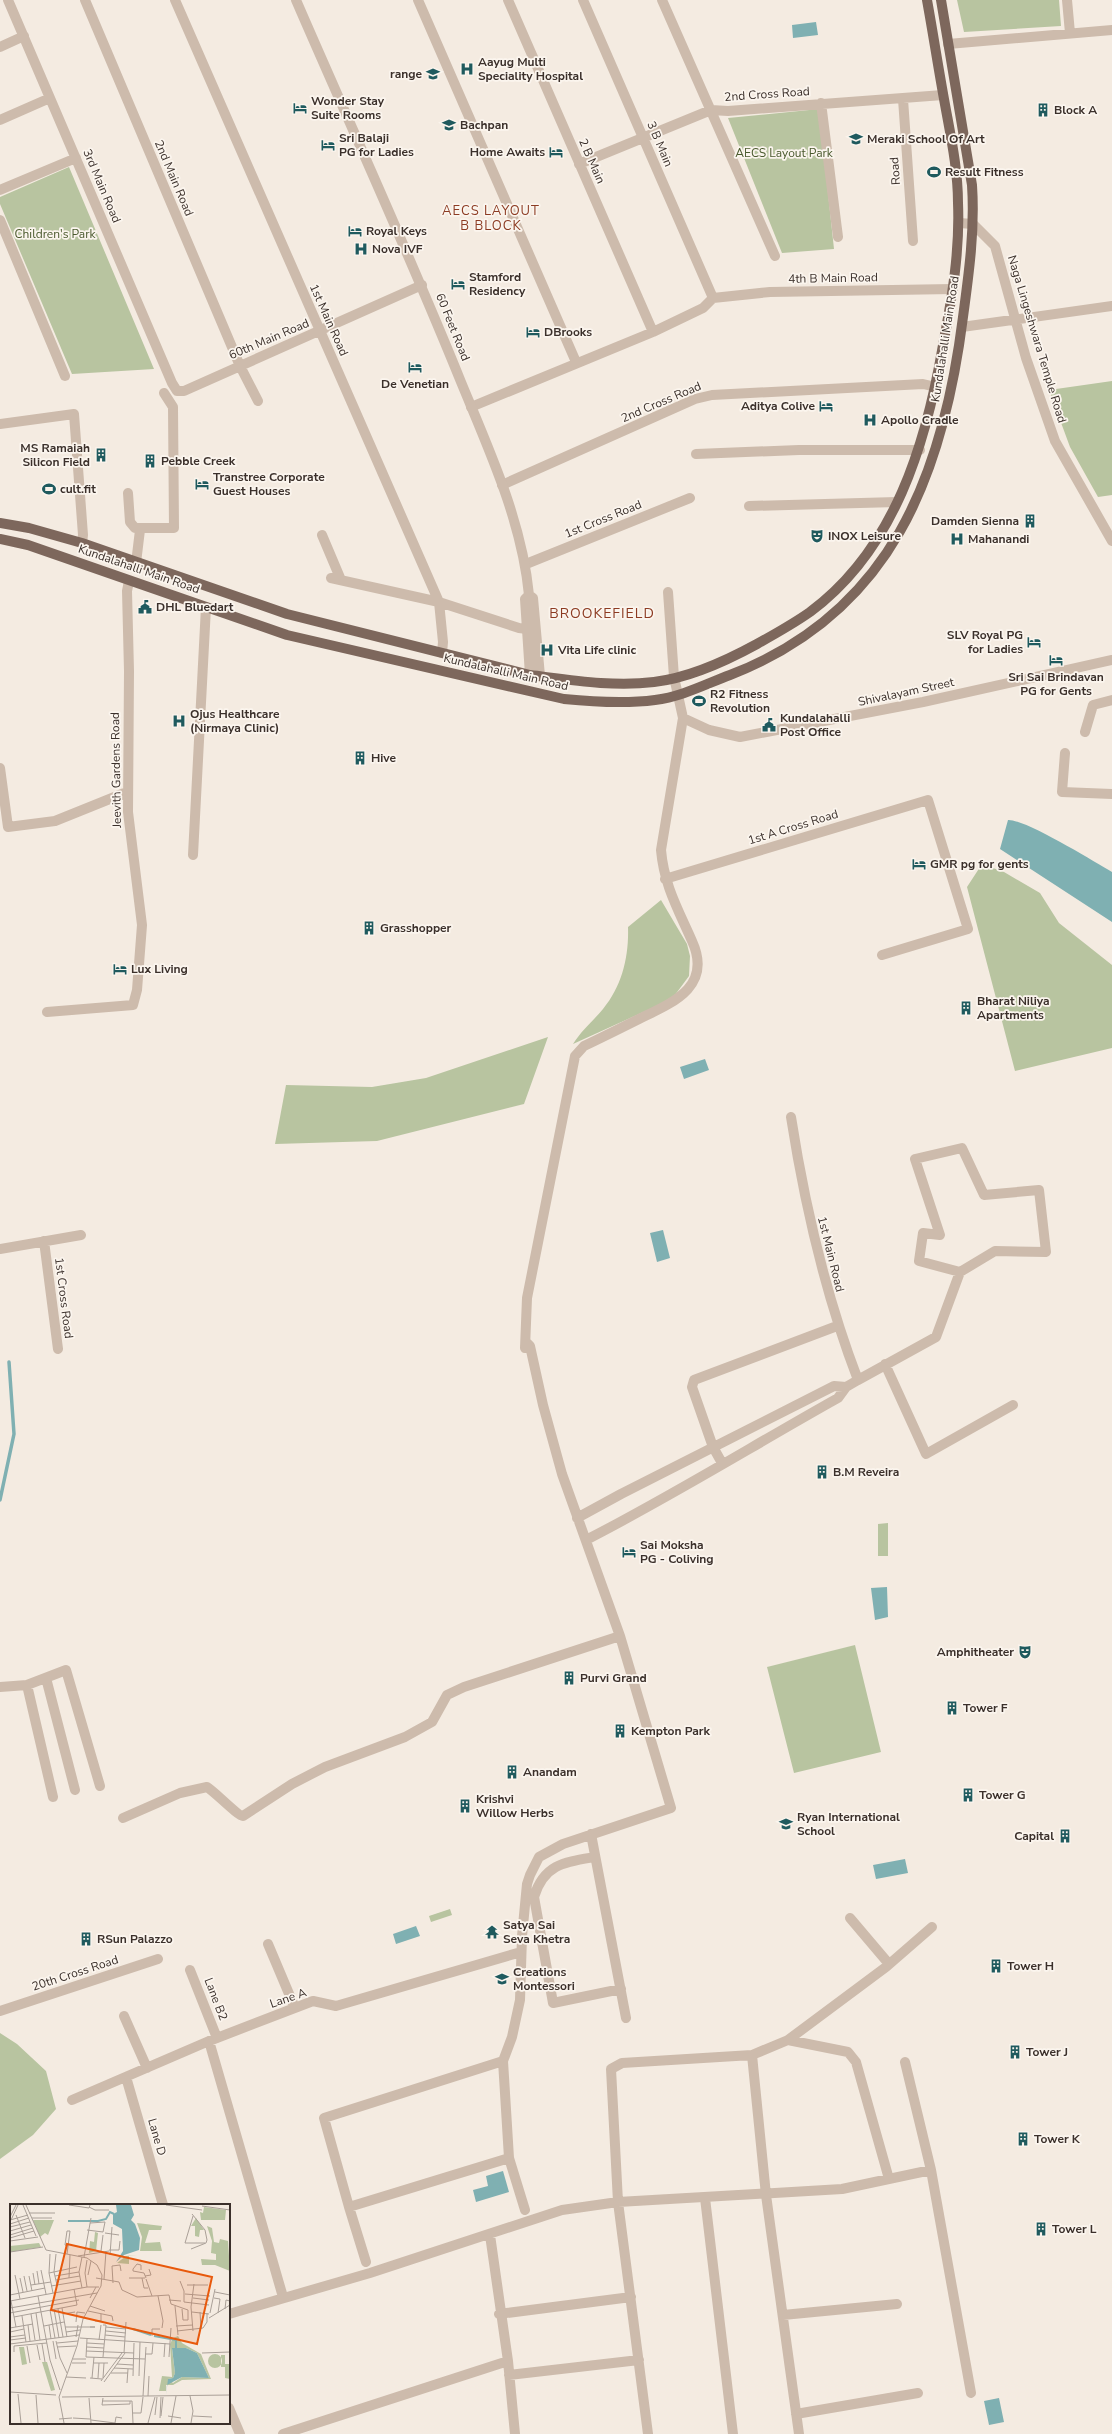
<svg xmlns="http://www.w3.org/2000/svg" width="1112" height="2434" viewBox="0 0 1112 2434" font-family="'Nunito Sans',sans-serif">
	<rect width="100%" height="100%" fill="#f4ebe1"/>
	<path fill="#b8c4a0" d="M957,0H1059L1061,26L964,32Z
		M819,109L834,249L782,253L728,118Z
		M69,167L154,369L72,374L0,204V197Z
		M1112,381V495L1098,497L1070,447L1049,390Z
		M982,864L1004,872L1040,893L1059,923L1112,965V1048L1015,1071L967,887Z
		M661,900L687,944L690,956L689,976L672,999L573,1044C582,1030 592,1022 603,1009C622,986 629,957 628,927Z
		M548,1037L524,1104L377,1141L275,1144L286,1085L372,1087L426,1078Z
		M888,1523V1556H878V1524Z
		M855,1645L881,1752L794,1773L767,1667Z
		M450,1909L452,1915L431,1922L429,1916Z
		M0,2033L17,2044L46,2071L56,2109L33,2135L0,2159Z"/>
	<path fill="#7fb0b2" d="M816,22L818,35L793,38L792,25Z
		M1008,820C1025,819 1093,861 1112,872V922L1000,849Z
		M705,1059L709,1070L684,1079L680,1067Z
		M663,1230L670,1258L657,1262L650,1233Z
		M887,1587L888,1617L875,1620L871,1588Z
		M905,1859L908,1873L876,1879L873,1865Z
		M416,1926L420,1936L396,1944L393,1934Z
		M503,2171L509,2192L476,2202L473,2190L488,2186L486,2176Z
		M999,2398L1004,2422L989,2425L984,2401Z"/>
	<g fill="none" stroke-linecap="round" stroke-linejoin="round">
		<path stroke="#7fb0b2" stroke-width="3.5" d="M0,1500L14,1434L9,1362"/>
		<path stroke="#cdbbac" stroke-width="10" d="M8,0L172,383L177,391H184L422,285
			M85,0L240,366L258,401
			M175,0L439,602L443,642L442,653
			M418,0L576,362
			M508,0L653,332
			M583,0L713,298
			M662,0L775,256
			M1067,0L1070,33
			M948,44L1112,30
			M0,47L24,36
			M903,99L913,241
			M821,103L838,237
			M0,120L50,98
			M579,164L711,110L728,111L943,95
			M0,190L76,158
			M0,220L65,376
			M959,223L973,224L995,246L1026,358L1055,441L1112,541
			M713,298L770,292L953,289
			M962,327L1112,306
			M471,407L653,332L703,308L713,298
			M0,424L74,414L83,535L82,543
			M696,454L799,450H920
			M502,485L695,399L712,395L923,384L936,387
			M128,493L130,522L135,528H174L173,407L164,393
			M749,506L897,502
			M322,535L341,580
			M136,563L140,530
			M526,564L690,498
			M331,578L439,602L519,628L535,630
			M683,718L709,730L740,737L923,702L1112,660
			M1085,732L1093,705L1112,700
			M1065,753L1062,792L1112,794
			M0,768L8,827L55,821L127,792
			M193,855L206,607
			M665,879L928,800L968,929L882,955
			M47,1012L133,1005L137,990L142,925L128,812L129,671L127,591L129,581
			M44,1241L58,1349
			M0,1249L81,1235
			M525,1348L527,1298L575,1056L584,1046C603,1037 621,1028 639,1019C672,1003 713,987 692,941C678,909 664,885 661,850L683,718L674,677L668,592
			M885,1364L926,1454L1013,1405
			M858,1380L936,1337L960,1272L919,1261L923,1233L940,1235L915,1159L962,1148L984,1195L1039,1190L1046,1252L995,1251L960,1272
			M722,1463L713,1447L692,1387L694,1380L837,1326
			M577,1518L621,1494L834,1386L846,1387
			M586,1540C672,1496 754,1445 838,1398L846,1387L858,1380C825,1294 805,1207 791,1117
			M46,1678L75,1790
			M27,1685L53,1797
			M0,1687L27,1685L66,1670L100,1786
			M123,1818L180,1793L207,1787C215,1792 238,1816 243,1816L292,1784L325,1767L405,1737L432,1722L447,1695L464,1687L620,1636
			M591,1834L626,2018
			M595,1857C565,1862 544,1864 534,1897L553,2003L621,1989
			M850,1918L889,1964
			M268,1944L295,2008
			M190,1970L217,2038
			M0,2011L158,1959
			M124,2016L147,2068
			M788,2040L848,2052L856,2062L889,2179
			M209,2041L283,2297
			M752,2055L766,2195L799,2434
			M503,2061L324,2118L349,2207L509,2158L503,2061L512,2037L520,2000L522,1936L527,1884L530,1875L539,1857L563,1844L671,1808L620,1636L562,1474L543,1405L530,1346L527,1343
			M905,2062L931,2170L971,2393
			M126,2077L163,2205
			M72,2100L209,2041L313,2001L336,2006L521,1952
			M509,2158L525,2210
			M705,2198L733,2434
			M349,2207L366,2262
			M490,2235L508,2361L515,2434
			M229,2314L370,2273L562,2210L618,2202L842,2189L931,2170
			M499,2314L631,2297
			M783,2315L897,2304
			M509,2375L639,2360
			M229,2408L240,2434
			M796,2414L918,2393
			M283,2434L508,2361
			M648,2434L618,2202L611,2069L622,2063L752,2055L788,2040L886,1967L932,1927"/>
		<path stroke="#cdbbac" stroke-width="10" d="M296,0C351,127 409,253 461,382C489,450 522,521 529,595L533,598L540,676
			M529,595L525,599L530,675"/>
		<path stroke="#7d675c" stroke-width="10" d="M0,523L29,528L82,543L287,614L530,675C571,680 613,687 654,682C689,678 726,661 757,644C775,634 793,624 810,612C895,549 926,444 943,345C952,298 960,251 958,203C958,168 950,133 944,99C938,66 933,33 927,0
			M0,539L28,545L287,635L564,699C594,702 625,704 655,700C681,697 706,684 730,675C891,613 943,476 963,317C969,273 975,229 972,185L941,0"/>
	</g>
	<defs>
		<g id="hospital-bare" transform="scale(1.08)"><path d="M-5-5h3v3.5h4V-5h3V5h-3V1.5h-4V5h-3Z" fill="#1f5a5e" stroke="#fbf5ee" stroke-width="2.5" paint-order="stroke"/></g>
		<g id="school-bare" transform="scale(1.08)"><path d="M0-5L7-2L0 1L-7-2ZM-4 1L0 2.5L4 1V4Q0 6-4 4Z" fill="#1f5a5e" stroke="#fbf5ee" stroke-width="2.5" paint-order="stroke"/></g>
		<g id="hotel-bare" transform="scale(1.08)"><path d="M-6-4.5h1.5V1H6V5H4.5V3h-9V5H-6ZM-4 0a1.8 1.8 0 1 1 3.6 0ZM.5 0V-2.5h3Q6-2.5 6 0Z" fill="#1f5a5e" stroke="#fbf5ee" stroke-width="2.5" paint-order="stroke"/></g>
		<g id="building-bare" transform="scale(1.08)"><path d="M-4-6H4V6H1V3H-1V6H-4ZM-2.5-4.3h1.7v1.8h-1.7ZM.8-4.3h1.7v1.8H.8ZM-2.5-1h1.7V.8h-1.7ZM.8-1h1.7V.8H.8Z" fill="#1f5a5e" stroke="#fbf5ee" stroke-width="2.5" paint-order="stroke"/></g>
		<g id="stadium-bare" transform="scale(1.08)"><path d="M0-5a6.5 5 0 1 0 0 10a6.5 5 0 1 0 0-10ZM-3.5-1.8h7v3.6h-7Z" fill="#1f5a5e" stroke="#fbf5ee" stroke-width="2.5" paint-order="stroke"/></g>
		<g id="theatre-bare" transform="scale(1.08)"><path d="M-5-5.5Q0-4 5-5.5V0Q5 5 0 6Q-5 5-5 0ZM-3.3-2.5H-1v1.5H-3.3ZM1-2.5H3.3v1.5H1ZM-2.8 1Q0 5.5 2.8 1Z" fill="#1f5a5e" stroke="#fbf5ee" stroke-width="2.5" paint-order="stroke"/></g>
		<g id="civic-bare" transform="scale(1.08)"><path d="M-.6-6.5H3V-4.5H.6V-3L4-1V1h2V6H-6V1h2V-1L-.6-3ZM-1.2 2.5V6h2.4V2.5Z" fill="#1f5a5e" stroke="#fbf5ee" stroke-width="2.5" paint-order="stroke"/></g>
		<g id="temple-bare" transform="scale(1.08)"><path d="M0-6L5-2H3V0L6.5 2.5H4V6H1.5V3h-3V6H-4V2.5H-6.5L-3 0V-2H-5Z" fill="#1f5a5e" stroke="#fbf5ee" stroke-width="2.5" paint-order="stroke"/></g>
	</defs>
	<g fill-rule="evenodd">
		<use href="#hospital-bare" x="467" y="69"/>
		<use href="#school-bare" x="433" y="74"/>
		<use href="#hotel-bare" x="300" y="108"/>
		<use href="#building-bare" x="1043" y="110"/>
		<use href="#school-bare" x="449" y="125"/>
		<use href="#school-bare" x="856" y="139"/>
		<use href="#hotel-bare" x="328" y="145"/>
		<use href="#hotel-bare" x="556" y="152"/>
		<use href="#stadium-bare" x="934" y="172"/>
		<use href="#hotel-bare" x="355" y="231"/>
		<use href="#hospital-bare" x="361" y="249"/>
		<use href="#hotel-bare" x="458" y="284"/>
		<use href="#hotel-bare" x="533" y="332"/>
		<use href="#hotel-bare" x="415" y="367"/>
		<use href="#hotel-bare" x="826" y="406"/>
		<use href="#hospital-bare" x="870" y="420"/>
		<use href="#building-bare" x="101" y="455"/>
		<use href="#building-bare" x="150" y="461"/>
		<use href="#hotel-bare" x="202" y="484"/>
		<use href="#stadium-bare" x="49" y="489"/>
		<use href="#building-bare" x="1030" y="521"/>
		<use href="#theatre-bare" x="817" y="536"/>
		<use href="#hospital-bare" x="957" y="539"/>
		<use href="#civic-bare" x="145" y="607"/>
		<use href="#hotel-bare" x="1034" y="642"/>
		<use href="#hospital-bare" x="547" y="650"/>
		<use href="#hotel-bare" x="1056" y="660"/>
		<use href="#stadium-bare" x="699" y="701"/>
		<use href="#hospital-bare" x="179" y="721"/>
		<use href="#civic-bare" x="769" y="725"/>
		<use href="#building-bare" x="360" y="758"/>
		<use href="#hotel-bare" x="919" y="864"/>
		<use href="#building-bare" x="369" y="928"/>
		<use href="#hotel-bare" x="120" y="969"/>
		<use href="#building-bare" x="966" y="1008"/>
		<use href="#building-bare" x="822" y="1472"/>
		<use href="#hotel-bare" x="629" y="1552"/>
		<use href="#theatre-bare" x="1025" y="1652"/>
		<use href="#building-bare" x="569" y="1678"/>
		<use href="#building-bare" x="952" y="1708"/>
		<use href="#building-bare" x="620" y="1731"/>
		<use href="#building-bare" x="512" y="1772"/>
		<use href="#building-bare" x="968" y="1795"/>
		<use href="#building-bare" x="465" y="1806"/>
		<use href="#school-bare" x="786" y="1824"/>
		<use href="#building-bare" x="1065" y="1836"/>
		<use href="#temple-bare" x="492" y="1932"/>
		<use href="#building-bare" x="86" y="1939"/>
		<use href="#building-bare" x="996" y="1966"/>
		<use href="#school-bare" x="502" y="1979"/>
		<use href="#building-bare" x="1015" y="2052"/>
		<use href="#building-bare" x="1023" y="2139"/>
		<use href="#building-bare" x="1041" y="2229"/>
	</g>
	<g text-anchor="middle" stroke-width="3.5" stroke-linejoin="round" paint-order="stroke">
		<g font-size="12" font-weight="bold" fill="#3b302b" stroke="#fbf5ee" text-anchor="start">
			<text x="478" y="66">Aayug Multi<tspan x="478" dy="14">Speciality Hospital</tspan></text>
			<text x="422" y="78" text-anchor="end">range</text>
			<text x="311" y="105">Wonder Stay<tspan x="311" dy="14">Suite Rooms</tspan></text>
			<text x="1054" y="114">Block A</text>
			<text x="460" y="129">Bachpan</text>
			<text x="339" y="142">Sri Balaji<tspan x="339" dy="14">PG for Ladies</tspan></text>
			<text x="867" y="143">Meraki School Of Art</text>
			<text x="545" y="156" text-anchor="end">Home Awaits</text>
			<text x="945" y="176">Result Fitness</text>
			<text x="366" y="235">Royal Keys</text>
			<text x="372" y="253">Nova IVF</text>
			<text x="469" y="281">Stamford<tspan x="469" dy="14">Residency</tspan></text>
			<text x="544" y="336">DBrooks</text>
			<text x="415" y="388" text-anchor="middle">De Venetian</text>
			<text x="815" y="410" text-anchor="end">Aditya Colive</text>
			<text x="881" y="424">Apollo Cradle</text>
			<text x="90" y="452" text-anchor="end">MS Ramaiah<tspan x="90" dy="14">Silicon Field</tspan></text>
			<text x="161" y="465">Pebble Creek</text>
			<text x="213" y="481">Transtree Corporate<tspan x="213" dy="14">Guest Houses</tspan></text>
			<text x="60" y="493">cult.fit</text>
			<text x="1019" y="525" text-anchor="end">Damden Sienna</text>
			<text x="828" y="540">INOX Leisure</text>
			<text x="968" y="543">Mahanandi</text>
			<text x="156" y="611">DHL Bluedart</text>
			<text x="1023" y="639" text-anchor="end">SLV Royal PG<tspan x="1023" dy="14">for Ladies</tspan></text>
			<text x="558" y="654">Vita Life clinic</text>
			<text x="1056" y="681" text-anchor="middle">Sri Sai Brindavan<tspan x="1056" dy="14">PG for Gents</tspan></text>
			<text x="710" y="698">R2 Fitness<tspan x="710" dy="14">Revolution</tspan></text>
			<text x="190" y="718">Ojus Healthcare<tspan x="190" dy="14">(Nirmaya Clinic)</tspan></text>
			<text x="780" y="722">Kundalahalli<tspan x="780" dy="14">Post Office</tspan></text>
			<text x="371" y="762">Hive</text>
			<text x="930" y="868">GMR pg for gents</text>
			<text x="380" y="932">Grasshopper</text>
			<text x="131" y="973">Lux Living</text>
			<text x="977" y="1005">Bharat Niliya<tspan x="977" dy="14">Apartments</tspan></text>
			<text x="833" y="1476">B.M Reveira</text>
			<text x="640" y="1549">Sai Moksha<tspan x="640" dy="14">PG - Coliving</tspan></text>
			<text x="1014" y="1656" text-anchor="end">Amphitheater</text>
			<text x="580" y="1682">Purvi Grand</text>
			<text x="963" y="1712">Tower F</text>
			<text x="631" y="1735">Kempton Park</text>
			<text x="523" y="1776">Anandam</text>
			<text x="979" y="1799">Tower G</text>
			<text x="476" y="1803">Krishvi<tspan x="476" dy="14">Willow Herbs</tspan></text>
			<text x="797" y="1821">Ryan International<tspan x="797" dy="14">School</tspan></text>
			<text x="1054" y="1840" text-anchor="end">Capital</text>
			<text x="503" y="1929">Satya Sai<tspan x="503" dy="14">Seva Khetra</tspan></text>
			<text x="97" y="1943">RSun Palazzo</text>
			<text x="1007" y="1970">Tower H</text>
			<text x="513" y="1976">Creations<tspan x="513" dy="14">Montessori</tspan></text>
			<text x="1026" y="2056">Tower J</text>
			<text x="1034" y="2143">Tower K</text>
			<text x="1052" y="2233">Tower L</text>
		</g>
		<g font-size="12" fill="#3b302b" stroke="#fbf5ee">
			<text transform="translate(767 94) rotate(-4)" y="4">2nd Cross Road</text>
			<text transform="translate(660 144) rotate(67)" y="4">3 B Main</text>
			<text transform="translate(592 161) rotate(66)" y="4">2 B Main</text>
			<text transform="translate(895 171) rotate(-94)" y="4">Road</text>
			<text transform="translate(174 178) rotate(67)" y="4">2nd Main Road</text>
			<text transform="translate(102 186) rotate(67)" y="4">3rd Main Road</text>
			<text transform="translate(833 278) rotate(-1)" y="4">4th B Main Road</text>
			<text transform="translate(329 320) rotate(66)" y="4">1st Main Road</text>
			<text transform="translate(453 327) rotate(68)" y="4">60 Feet Road</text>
			<text transform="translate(269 339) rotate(-23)" y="4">60th Main Road</text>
			<text transform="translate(945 339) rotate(-81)" y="4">Kundalahalli Main Road</text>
			<text transform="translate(1037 339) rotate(73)" y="4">Naga Lingeshwara Temple Road</text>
			<text transform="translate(661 402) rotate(-23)" y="4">2nd Cross Road</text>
			<text transform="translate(603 519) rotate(-22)" y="4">1st Cross Road</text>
			<text transform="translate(139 569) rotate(19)" y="4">Kundalahalli Main Road</text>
			<text transform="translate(506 672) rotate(13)" y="4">Kundalahalli Main Road</text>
			<text transform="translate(906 692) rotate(-12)" y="4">Shivalayam Street</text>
			<text transform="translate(116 770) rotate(-91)" y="4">Jeevith Gardens Road</text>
			<text transform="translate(793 827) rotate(-17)" y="4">1st A Cross Road</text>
			<text transform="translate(831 1254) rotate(76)" y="4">1st Main Road</text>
			<text transform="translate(64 1298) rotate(83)" y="4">1st Cross Road</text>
			<text transform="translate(75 1973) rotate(-18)" y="4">20th Cross Road</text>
			<text transform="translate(288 1998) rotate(-19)" y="4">Lane A</text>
			<text transform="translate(216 1999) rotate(69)" y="4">Lane B2</text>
			<text transform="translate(157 2137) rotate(74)" y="4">Lane D</text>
		</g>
		<g font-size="12" fill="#4a5a2e" stroke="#fbf5ee">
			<text x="784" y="157">AECS Layout Park</text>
			<text x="55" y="238">Children's Park</text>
		</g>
		<g font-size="13" letter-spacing="1" fill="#8c3b22" stroke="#fbf5ee">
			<text x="491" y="215">AECS LAYOUT<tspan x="491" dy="15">B BLOCK</tspan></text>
		</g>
		<g font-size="14" letter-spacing="1" fill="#8c3b22" stroke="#fbf5ee">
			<text x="602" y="618">BROOKEFIELD</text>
		</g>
	</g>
	<g transform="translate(10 2204)">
		<rect width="220" height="220" fill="#f4ebe1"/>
		<path d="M194,3L216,6L215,16H191L190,8L193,9ZM186,14L194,26H190L189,33L185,32V22H181ZM23,16H44L38,31L35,29L30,33ZM127,19L152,22L151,26H139L135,39L150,38L152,47H130L132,33ZM197,22L202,24L204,38L209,39L210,35L218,37L220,67L205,61H192L191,55L206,56V50L201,49L202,37ZM85,28L88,29L86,47L79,49L80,37L84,38ZM29,39L31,43L0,48V42ZM127,51L119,52V60L107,59L116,52ZM168,132L172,139L191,150L201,175L172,176L163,181H156V187H149L152,172L162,173L160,140L163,134ZM176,144L187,149L199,174L172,173L163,179L158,175L163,174L165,169L162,145ZM9,143H14L17,160L12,161ZM198 157a7 7 0 1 1 14 0a7 7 0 1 1-14 0ZM211,151H215V160H220V175L215,174V163H211ZM32,158H37L45,186L41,187Z" fill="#b8c4a0" fill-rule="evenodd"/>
		<path d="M106,1H121L124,11L121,16L125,20L130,34L129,46L114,51L106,58L113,47L112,25L103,20V10L107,8ZM162,144H176L187,149L199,174L172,173L157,181L156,191L158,175L163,174L165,169Z" fill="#7fb0b2"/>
		<path fill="none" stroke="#7fb0b2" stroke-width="2" d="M58,17H88L96,15L100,8L104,10M123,125L141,131M144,132L166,136V144"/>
		<path fill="none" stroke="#aaa098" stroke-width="1" d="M13,1L26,32M16,1L36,46L77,54L87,61L92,71L91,82L73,115L67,142L49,193M59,1L79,4L80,1M156,1L192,6M192,2L220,6M79,3L85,6H99M19,9H45M6,11L15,34M183,12L175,39H195M0,13L6,1M22,14H42M0,16L18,11M1,16L8,1M0,20L19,14M0,23L20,18M77,26L93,28L95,18L80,19M0,27L21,21M95,29L109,31M0,31L23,24M0,34L24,27M0,37L28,33M58,42L55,41L57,27H60M181,45L196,39L197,36L195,26L182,10M99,46H109L110,37M91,47L93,31M0,48L33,43M40,50L39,69L43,89M46,50L44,68L47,81M57,50L60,27M100,51L102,23M68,52L99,47M72,53L69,68L72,84M74,53L81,14M31,66L36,90M131,66V61L127,60L123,65V67L134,69L136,74M27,67L29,80M23,69L25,81M39,69L67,63M5,71L10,95M78,71L81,57M14,72L17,87M19,72L22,87M45,72L69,68M135,72L141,71L139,65M10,74L13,88M59,74L60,51M86,74L109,78L112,86L127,93L159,91L161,100L178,106V116H173L172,105M119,74H135M132,74L134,84H138M94,75L96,47M136,75L142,92M46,76L70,72M170,77L174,87V98L199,101M103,79L102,62L110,61L111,67M21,81L41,78M177,81H198M41,82L71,77M77,83L75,69L77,56M205,88L220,91M175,90L200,92M0,91L35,84M28,92L40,156L50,186M148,92L153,117L152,124M80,94L86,83M183,94L199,96M204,94L210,95L208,109M159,96L171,97M0,97L77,83H89M1,97L6,123M80,102L95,107M165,102L168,131M0,104L87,89M52,104L57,133M44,105L49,134M48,105L53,133M215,105L216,96L220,97M40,106L45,134M78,107L102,112L103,117M182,108L199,110M190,108L191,125M0,109L69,96M26,109L30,136M200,109L205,85M21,110L25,136M53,110L65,108M12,112L16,138M4,113L67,101L64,85M199,114L220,101M85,117H91V110M66,118L67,108L75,109M18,121L20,137M39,121L41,135M93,121H96L93,153M34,122L54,118M166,122L183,121M55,123H85H80M96,123L116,125M0,124L23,120M96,127L116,129M167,127L193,124L197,118V109M183,127L181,103L184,80M0,128L14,125M56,128L70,126M95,131L115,133M142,132V125H150M0,133L15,131M66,133L68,121M70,134L160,140M77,135L76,153L135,155M0,136L16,134M89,136L91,121M43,137L46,155M46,137L50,154L57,169M47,139L68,137M77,139L94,140M0,140L69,131M32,140L35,158M27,141L30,156M17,142L20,159M47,143L66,142M77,143L94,144M76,147L124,149M4,148V142L37,139M114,149L116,118M192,149L220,148M135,150H142L143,139M154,153L155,139M159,153L161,124M63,155H76M62,159H76M84,159H98M107,160L123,161M104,164L123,165M101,169H118M123,172L124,139M129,172L130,138M56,173L76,174M80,174L92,175M82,174L84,153M88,174L89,159M93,174L94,159M91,177L112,149M94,178L115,149M117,179L118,165M0,188L46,191M8,190L11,219M26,191L28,219M133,192L136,143M138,192L139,172M180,192L183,207L181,219M49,193L54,219M52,193L220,191M79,194L81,219M93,194L92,201L120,200V197M92,197H122M122,197L123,219M123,209H131L133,193M145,211L147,193M151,212L153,193M158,212L171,214M183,212L202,213M63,214L80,215M150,214L151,193M49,215L62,214M81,216L105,219L106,213L112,214M138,219L145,193M161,219L166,192"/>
		<path fill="#e8590c" fill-opacity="0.15" stroke="#e8590c" stroke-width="2" d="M57,40L202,73L187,140L41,106Z"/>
		<rect width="220" height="220" fill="none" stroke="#3b302b" stroke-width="2"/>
	</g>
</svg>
